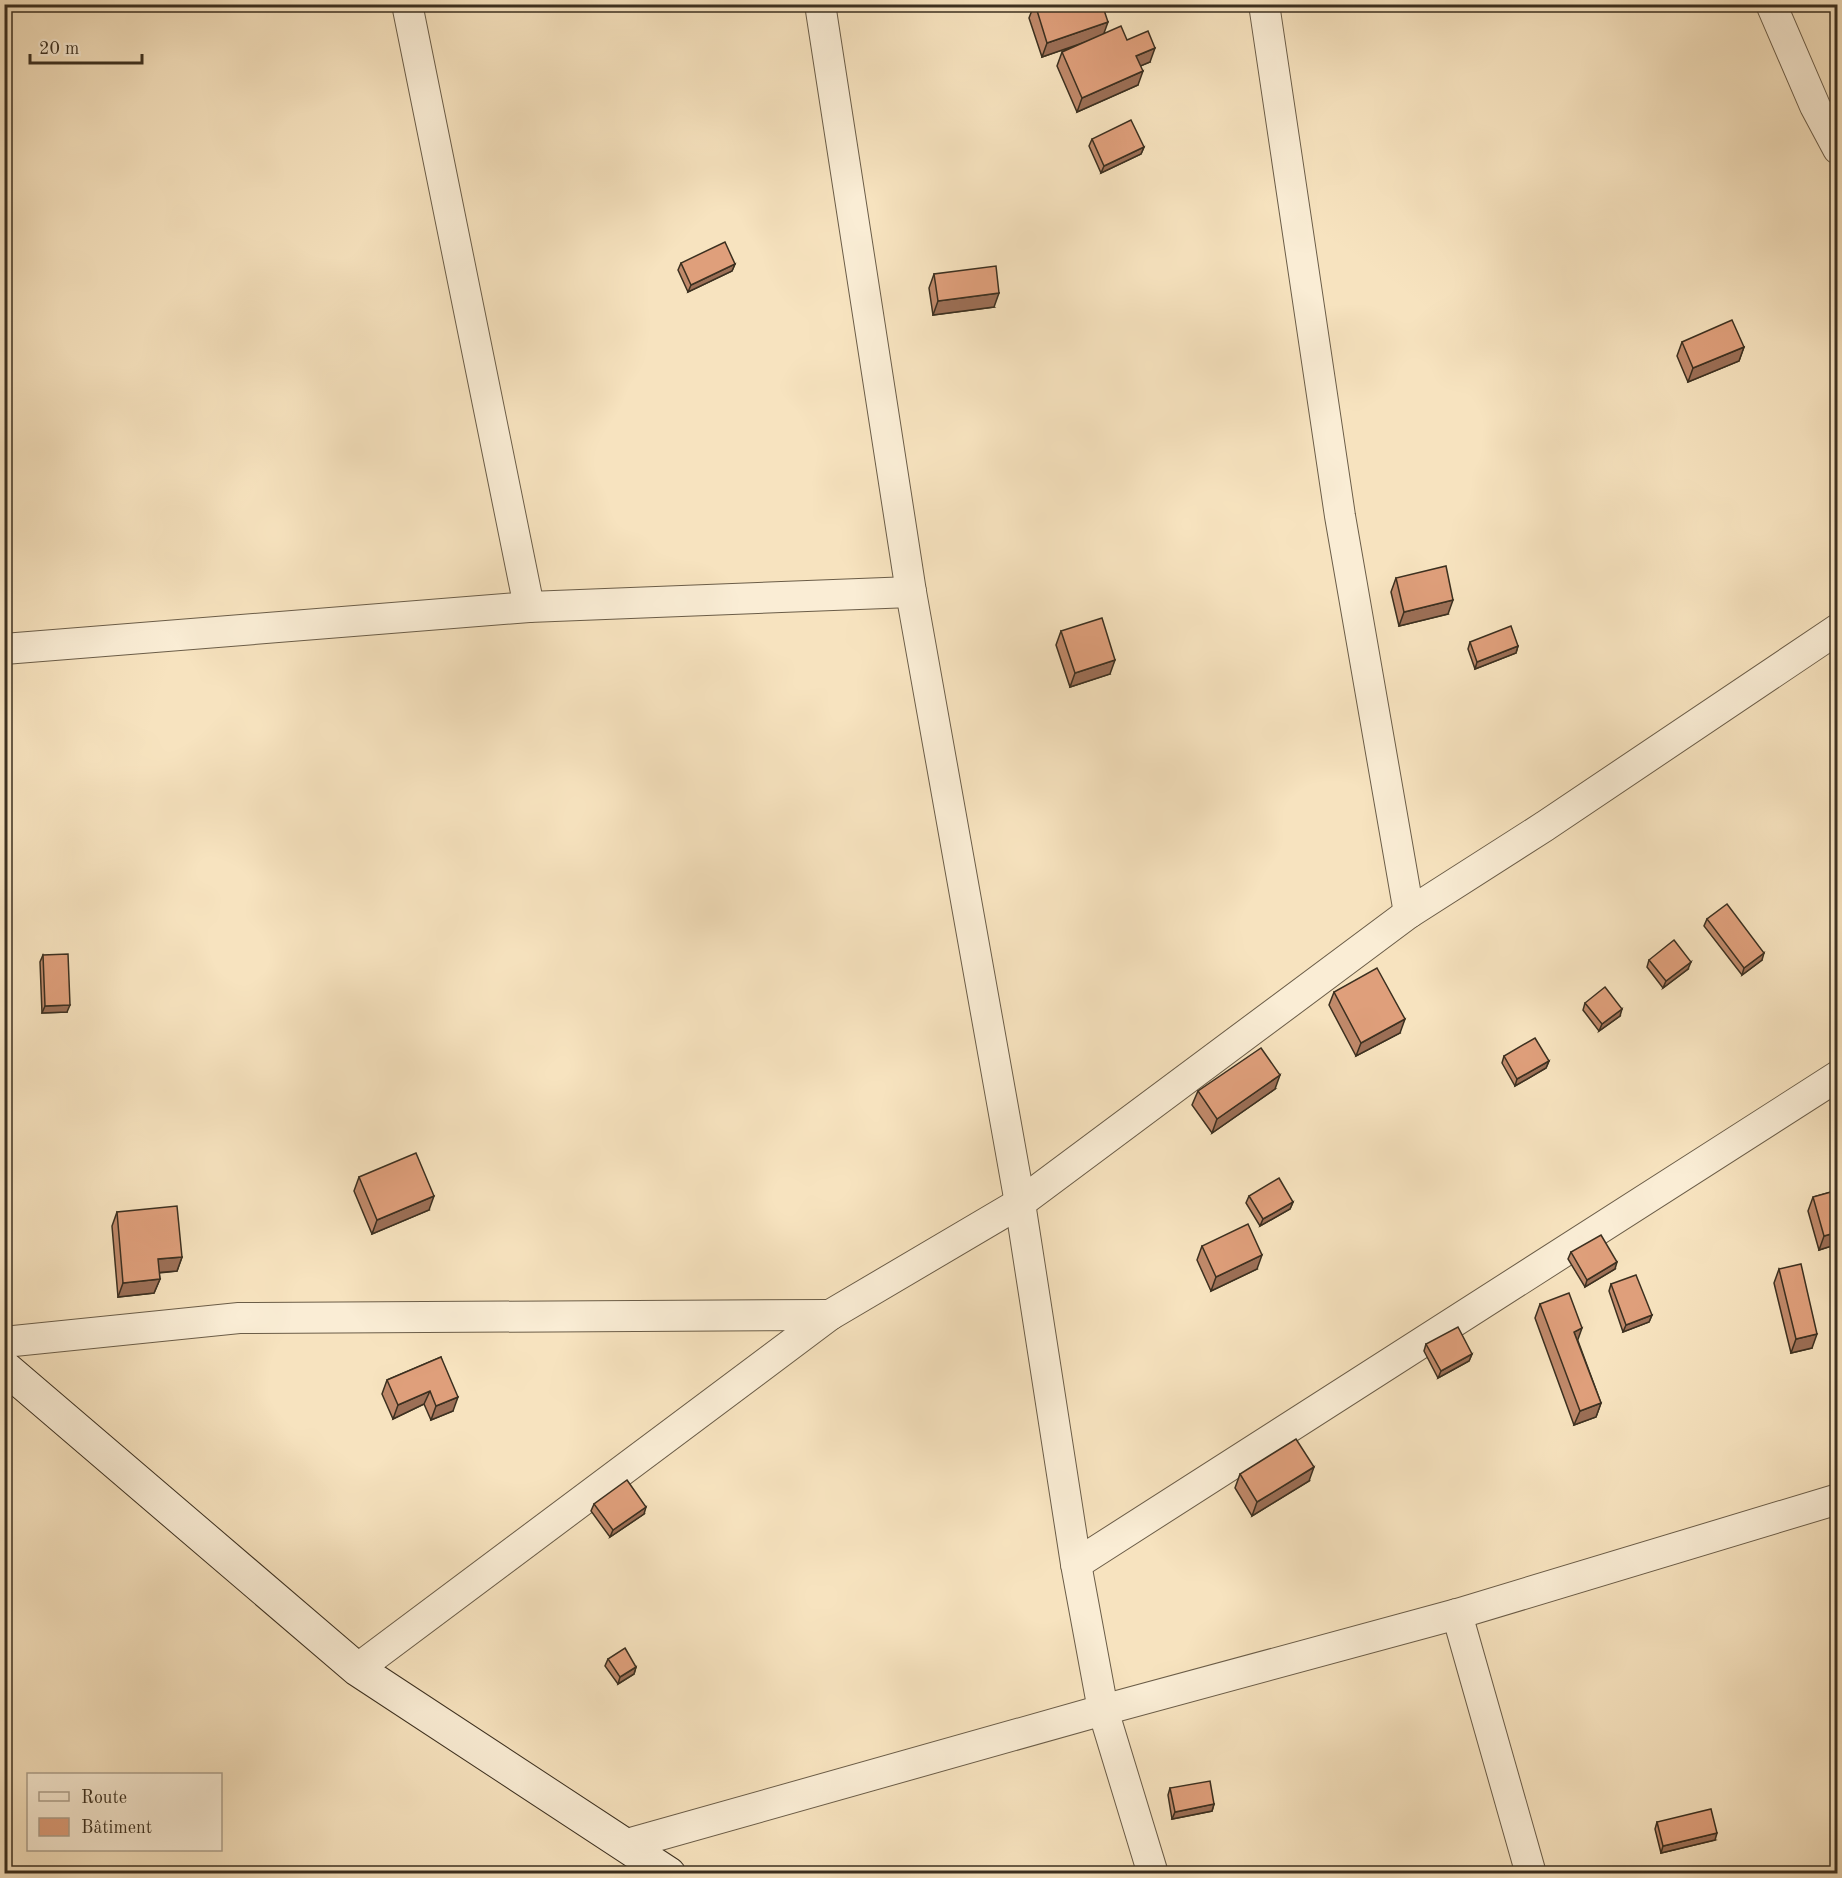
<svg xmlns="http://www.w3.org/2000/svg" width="1842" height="1878" viewBox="0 0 1842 1878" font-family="'Old Standard TT',serif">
<rect width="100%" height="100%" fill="#f7e3bf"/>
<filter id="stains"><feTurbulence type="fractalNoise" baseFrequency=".00333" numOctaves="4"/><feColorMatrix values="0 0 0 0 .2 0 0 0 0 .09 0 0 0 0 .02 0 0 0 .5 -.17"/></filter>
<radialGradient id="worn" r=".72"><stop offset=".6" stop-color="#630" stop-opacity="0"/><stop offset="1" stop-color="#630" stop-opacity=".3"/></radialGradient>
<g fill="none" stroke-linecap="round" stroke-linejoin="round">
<defs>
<g id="street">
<path d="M407,4L529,607"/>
<path d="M820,4L911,592L1020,1203L1076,1564L1103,1710L1153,1874"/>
<path d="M1264,4L1340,516L1409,913"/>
<path d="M1771,4L1815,106L1838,149"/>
<path d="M4,649L529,607L911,592"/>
<path d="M4,1342L239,1318L830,1315"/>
<path d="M1076,1564L1838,1076"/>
<path d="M1457,1614L1531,1874"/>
<path d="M357,1669L830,1315L1020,1203L1409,913L1545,826L1838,629"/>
<path d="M624,1845L1103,1710L1457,1614L1838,1499"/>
</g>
<path id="secondary" d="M4,1367L357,1669L669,1874"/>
</defs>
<use href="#street" stroke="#6b5d48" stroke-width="32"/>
<use href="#secondary" stroke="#3c3020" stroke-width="35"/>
<use href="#street" stroke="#faedd5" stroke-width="30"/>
<use href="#secondary" stroke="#faedd5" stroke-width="33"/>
</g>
<g fill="#c0896a" stroke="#3c3020" stroke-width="1.5">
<path d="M1034,5L1104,33L1127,40L1150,62L1140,66L1138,85L1077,112L1057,66L1062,52L1082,43L1042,57L1029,18Z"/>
<path d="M1092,139L1144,147L1141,154L1101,173L1089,146Z"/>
<path d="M681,263L735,264L732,271L688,292L678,270Z"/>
<path d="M934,274L994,307L933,315L929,288Z"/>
<path d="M1682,342L1744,347L1739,361L1688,382L1677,356Z"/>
<path d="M1396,578L1448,614L1399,626L1391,592Z"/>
<path d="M1061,631L1110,674L1070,687L1056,645Z"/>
<path d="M1470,642L1518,646L1516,653L1475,669L1468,649Z"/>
<path d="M1707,919L1762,960L1742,975L1704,926Z"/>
<path d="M43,955L67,1012L42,1013L40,962Z"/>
<path d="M1649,960L1688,969L1663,988L1647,967Z"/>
<path d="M1334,992L1400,1033L1356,1056L1329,1005Z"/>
<path d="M1585,1003L1620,1016L1599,1031L1583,1010Z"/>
<path d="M1504,1056L1549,1061L1546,1068L1515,1086L1502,1063Z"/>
<path d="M1275,1089L1212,1133L1192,1105L1198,1091Z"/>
<path d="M359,1177L429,1210L372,1234L354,1191Z"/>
<path d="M1838,1190V1244L1819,1250L1808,1211L1813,1197Z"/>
<path d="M1249,1196L1293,1202L1290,1209L1260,1226L1246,1203Z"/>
<path d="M117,1212L182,1257L177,1271L159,1273L160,1279L154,1293L118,1297L112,1226Z"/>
<path d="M1202,1246L1257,1269L1211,1291L1197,1260Z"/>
<path d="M1571,1252L1615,1269L1585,1287L1568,1259Z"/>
<path d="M1779,1269L1812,1348L1791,1353L1774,1283Z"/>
<path d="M1611,1284L1652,1315L1649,1322L1623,1332L1609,1291Z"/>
<path d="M1540,1304L1578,1341L1601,1403L1596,1417L1574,1425L1535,1318Z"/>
<path d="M1426,1344L1472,1354L1469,1361L1438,1378L1424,1351Z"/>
<path d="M441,1357L453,1411L431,1420L424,1404L393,1419L382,1394L387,1380Z"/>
<path d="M1240,1474L1309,1481L1252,1516L1235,1488Z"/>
<path d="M594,1504L644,1514L610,1537L591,1511Z"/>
<path d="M608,1659L636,1667L634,1674L618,1684L605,1666Z"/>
<path d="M1170,1788L1214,1804L1212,1811L1172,1819L1168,1795Z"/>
<path d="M1657,1822L1715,1840L1661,1853L1655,1829Z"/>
</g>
<g fill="#9c6f56" stroke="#3c3020" stroke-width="1.5">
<path d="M1108,22L1103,36L1042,57L1047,43Z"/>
<path d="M1155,48L1150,62L1131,70L1136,56Z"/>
<path d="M1143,71L1138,85L1077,112L1082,98Z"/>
<path d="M1144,147L1141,154L1101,173L1104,166Z"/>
<path d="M735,264L732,271L688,292L691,285Z"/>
<path d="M999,293L994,307L933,315L938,301Z"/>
<path d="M1744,347L1739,361L1688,382L1693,368Z"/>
<path d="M1453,600L1448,614L1399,626L1404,612Z"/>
<path d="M1518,646L1516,653L1475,669L1477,662Z"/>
<path d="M1115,660L1110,674L1070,687L1075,673Z"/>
<path d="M1764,953L1762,960L1742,975L1744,968Z"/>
<path d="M1691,962L1688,969L1663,988L1666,981Z"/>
<path d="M70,1005L67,1012L42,1013L45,1006Z"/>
<path d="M1622,1009L1620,1016L1599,1031L1602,1024Z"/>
<path d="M1405,1019L1400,1033L1356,1056L1361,1043Z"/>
<path d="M1549,1061L1546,1068L1515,1086L1517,1079Z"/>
<path d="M1280,1075L1275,1089L1212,1133L1217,1119Z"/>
<path d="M434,1196L429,1210L372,1234L377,1220Z"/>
<path d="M1293,1202L1290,1209L1260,1226L1263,1219Z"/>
<path d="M1838,1232V1244L1819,1250L1824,1236Z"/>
<path d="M1262,1255L1257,1269L1211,1291L1216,1277Z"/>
<path d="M182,1257L177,1271L153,1273L158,1259Z"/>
<path d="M1617,1262L1615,1269L1585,1287L1587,1280Z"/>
<path d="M160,1279L154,1293L118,1297L123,1283Z"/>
<path d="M1652,1315L1649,1322L1623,1332L1626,1325Z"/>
<path d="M1582,1328L1577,1342L1574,1332Z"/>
<path d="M1817,1334L1812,1348L1791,1353L1796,1339Z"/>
<path d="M1472,1354L1469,1361L1438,1378L1441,1371Z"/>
<path d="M430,1391L424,1404L393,1419L398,1405Z"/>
<path d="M458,1397L453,1411L431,1420L436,1406Z"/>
<path d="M1601,1403L1596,1417L1574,1425L1580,1411Z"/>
<path d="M1314,1467L1309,1481L1252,1516L1257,1502Z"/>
<path d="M646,1507L644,1514L610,1537L613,1530Z"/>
<path d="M636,1667L634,1674L618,1684L620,1677Z"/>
<path d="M1214,1804L1212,1811L1172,1819L1175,1812Z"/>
<path d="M1717,1833L1715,1840L1661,1853L1663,1846Z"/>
</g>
<g fill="#df9f7b" stroke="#3c3020" stroke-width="1.5">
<path d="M1035,4H1102L1108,22L1047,43Z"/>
<path d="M1121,26L1127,40L1148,31L1155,48L1136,56L1143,71L1082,98L1062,52Z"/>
<path d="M1131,120L1144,147L1104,166L1092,139Z"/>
<path d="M725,242L735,264L691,285L681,263Z"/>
<path d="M996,266L999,293L938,301L934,274Z"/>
<path d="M1732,320L1744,347L1693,368L1682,342Z"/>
<path d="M1446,566L1453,600L1404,612L1396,578Z"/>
<path d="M1102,618L1115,660L1075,673L1061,631Z"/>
<path d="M1511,626L1518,646L1477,662L1470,642Z"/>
<path d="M1727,904L1764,953L1744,968L1707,919Z"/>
<path d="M1674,940L1691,962L1666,981L1649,960Z"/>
<path d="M68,954L70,1005L45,1006L43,955Z"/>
<path d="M1377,968L1405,1019L1361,1043L1334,992Z"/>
<path d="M1605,987L1622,1009L1602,1024L1585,1003Z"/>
<path d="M1535,1038L1549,1061L1517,1079L1504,1056Z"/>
<path d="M1261,1048L1280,1075L1217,1119L1198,1091Z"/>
<path d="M416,1153L434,1196L377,1220L359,1177Z"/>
<path d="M1279,1178L1293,1202L1263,1219L1249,1196Z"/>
<path d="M1838,1190V1232L1824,1236L1813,1197Z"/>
<path d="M177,1206L182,1257L158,1259L160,1279L123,1283L117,1212Z"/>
<path d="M1248,1224L1262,1255L1216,1277L1202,1246Z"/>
<path d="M1601,1235L1617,1262L1587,1280L1571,1252Z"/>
<path d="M1801,1264L1817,1334L1796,1339L1779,1269Z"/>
<path d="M1636,1275L1652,1315L1626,1325L1611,1284Z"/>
<path d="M1569,1293L1582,1328L1574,1332L1601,1403L1580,1411L1540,1304Z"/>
<path d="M1458,1327L1472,1354L1441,1371L1426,1344Z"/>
<path d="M441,1357L458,1397L436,1406L430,1391L398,1405L387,1380Z"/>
<path d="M1296,1439L1314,1467L1257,1502L1240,1474Z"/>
<path d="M627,1480L646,1507L613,1530L594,1504Z"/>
<path d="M625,1648L636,1667L620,1677L608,1659Z"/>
<path d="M1210,1781L1214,1804L1175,1812L1170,1788Z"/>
<path d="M1711,1809L1717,1833L1663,1846L1657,1822Z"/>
</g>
<rect width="1842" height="1878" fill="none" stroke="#f7e3bf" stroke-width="24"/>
<rect x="6" y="6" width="1830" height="1866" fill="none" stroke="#3c3020" stroke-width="3"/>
<rect x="12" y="12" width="1818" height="1854" fill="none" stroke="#3c3020" stroke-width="1.5"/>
<rect x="27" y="1773" width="195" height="78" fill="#faedd5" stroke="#aea18d" stroke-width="1.5"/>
<rect x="39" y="1792" width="30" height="9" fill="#faedd5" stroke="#aea18d" stroke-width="1.5"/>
<text x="81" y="1803" font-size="18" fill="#3c3020">Route</text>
<rect x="39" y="1818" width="30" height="18" fill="#df9f7b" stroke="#aea18d" stroke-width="1.5"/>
<text x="81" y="1833" font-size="18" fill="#3c3020">Bâtiment</text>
<path d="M30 54v9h112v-9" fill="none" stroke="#3c3020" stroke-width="3"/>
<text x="39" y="54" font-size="18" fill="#3c3020" stroke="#faedd5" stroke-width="4.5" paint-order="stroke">20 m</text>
<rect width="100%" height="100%" filter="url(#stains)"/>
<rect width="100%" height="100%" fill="url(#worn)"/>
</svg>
